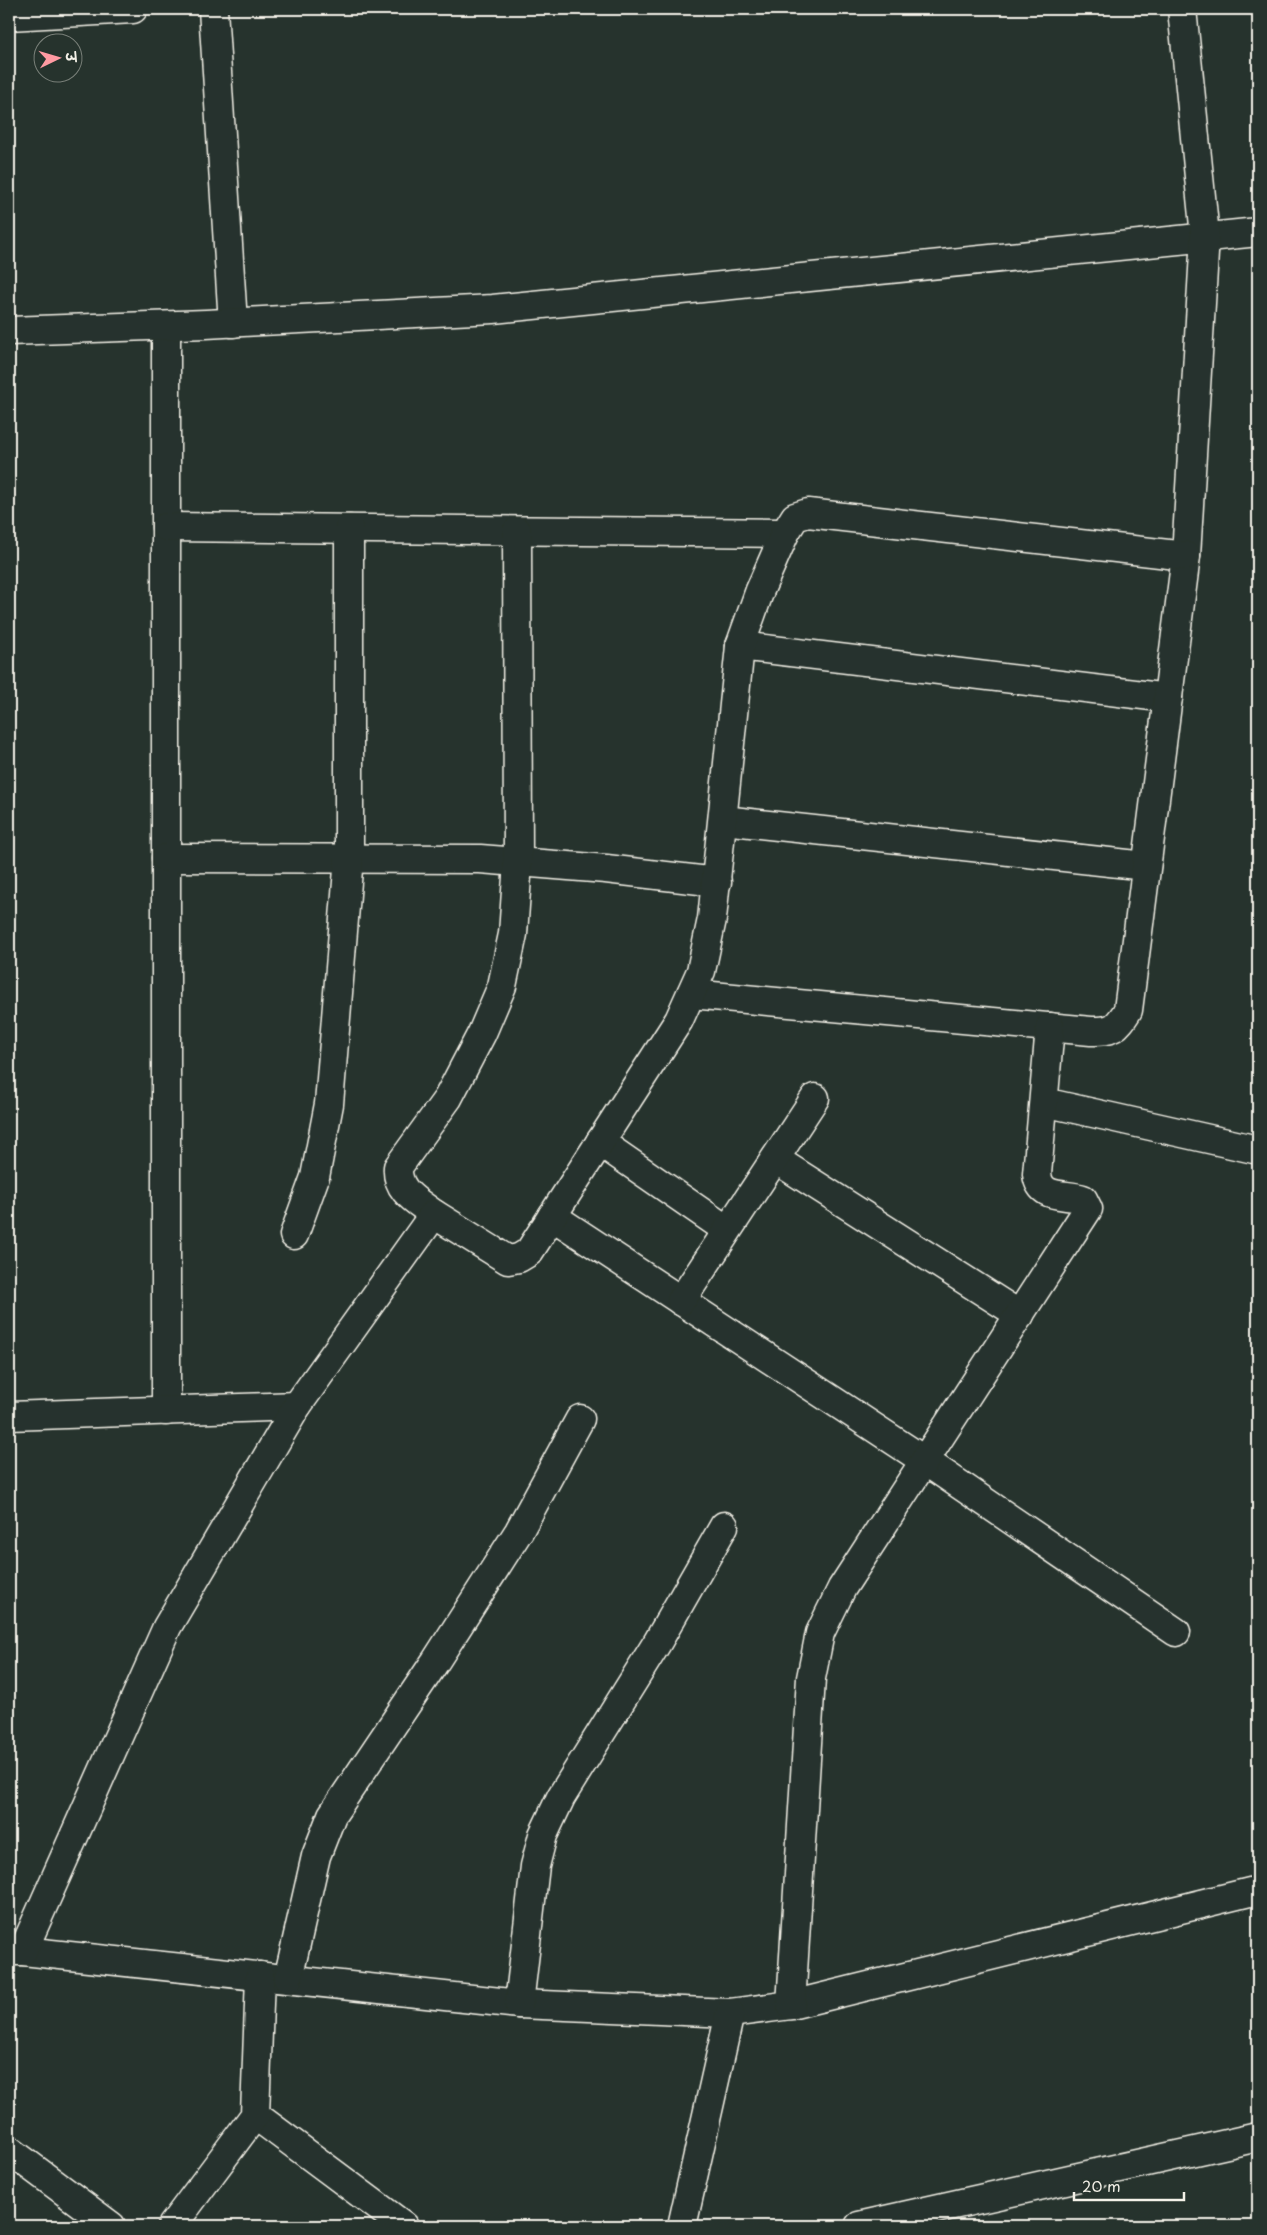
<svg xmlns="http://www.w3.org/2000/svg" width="1267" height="2235" viewBox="0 0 1267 2235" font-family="'Playpen Sans','Playpen Sans Deva',sans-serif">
<rect width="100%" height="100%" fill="#26332d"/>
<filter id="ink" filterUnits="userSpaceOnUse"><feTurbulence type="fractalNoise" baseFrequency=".02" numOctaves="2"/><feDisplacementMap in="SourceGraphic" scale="10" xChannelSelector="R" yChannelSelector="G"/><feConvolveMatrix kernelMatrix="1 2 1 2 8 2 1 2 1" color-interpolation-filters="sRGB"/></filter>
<g filter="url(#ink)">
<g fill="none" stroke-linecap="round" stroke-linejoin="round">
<defs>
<g id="minor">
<path d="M213,9L233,323"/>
<path d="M9,16L133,9"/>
<path d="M166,326V1411"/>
<path d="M9,331L206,324L493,309L1258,232"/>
<path d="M166,527L785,533"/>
<path d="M740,646L1168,698"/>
<path d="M723,820L1146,866"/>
<path d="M166,858L480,859L606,869L717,882"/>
<path d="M691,994L1091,1031C1113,1031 1116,1029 1128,1010L1186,556L1205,236L1182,9"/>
<path d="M1044,1102L1258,1150"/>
<path d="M600,1142L727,1230"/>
<path d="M775,1159L1020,1315"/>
<path d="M434,1214C417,1201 396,1191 398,1167L448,1098L482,1033L502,986L513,934L518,862L517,531"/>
<path d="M552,1216L925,1461L1176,1632"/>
<path d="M294,1235L315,1177L329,1104L349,857V529"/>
<path d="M681,1301L815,1098"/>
<path d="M9,1416L297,1406"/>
<path d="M9,1951H23L519,2004L730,2013L791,2005L1258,1890"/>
<path d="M23,1951L167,1627L297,1406L434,1214L508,1260L519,1258L529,1252L679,1020L701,971L712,919L740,646L760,590L785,533L795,517L808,513L1186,556"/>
<path d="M288,1979L316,1856L332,1815L435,1662L519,1531L580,1419"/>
<path d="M519,2004L535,1866L543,1835L561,1797L657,1643L724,1526"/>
<path d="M791,2005L811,1678L820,1633L842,1588L1088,1209L1083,1199C1064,1193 1040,1200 1037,1174L1050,1027"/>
<path d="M255,2115L404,2226"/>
<path d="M9,2150L111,2226"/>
<path d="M172,2226L255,2115L260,1976"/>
<path d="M682,2226L730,2013"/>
<path d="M859,2226L1258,2137"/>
</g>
</defs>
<use href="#minor" stroke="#f4f1e8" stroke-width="31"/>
<use href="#minor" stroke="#26332d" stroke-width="28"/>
</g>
</g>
<rect width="1267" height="2235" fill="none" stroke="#26332d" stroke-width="30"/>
<rect x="15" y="15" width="1237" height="2205" fill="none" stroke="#f4f1e8" stroke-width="2" filter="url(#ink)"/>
<g transform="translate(58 58) rotate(85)"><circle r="24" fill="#26332d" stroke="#787f78"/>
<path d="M0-4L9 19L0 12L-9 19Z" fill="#ff9aa2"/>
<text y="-8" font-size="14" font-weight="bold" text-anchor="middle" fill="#f4f1e8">उ</text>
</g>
<path d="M1074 2192v8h110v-8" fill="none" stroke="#f4f1e8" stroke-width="2.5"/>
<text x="1082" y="2192" font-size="15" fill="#f4f1e8" stroke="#26332d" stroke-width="4" paint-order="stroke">20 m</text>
</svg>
